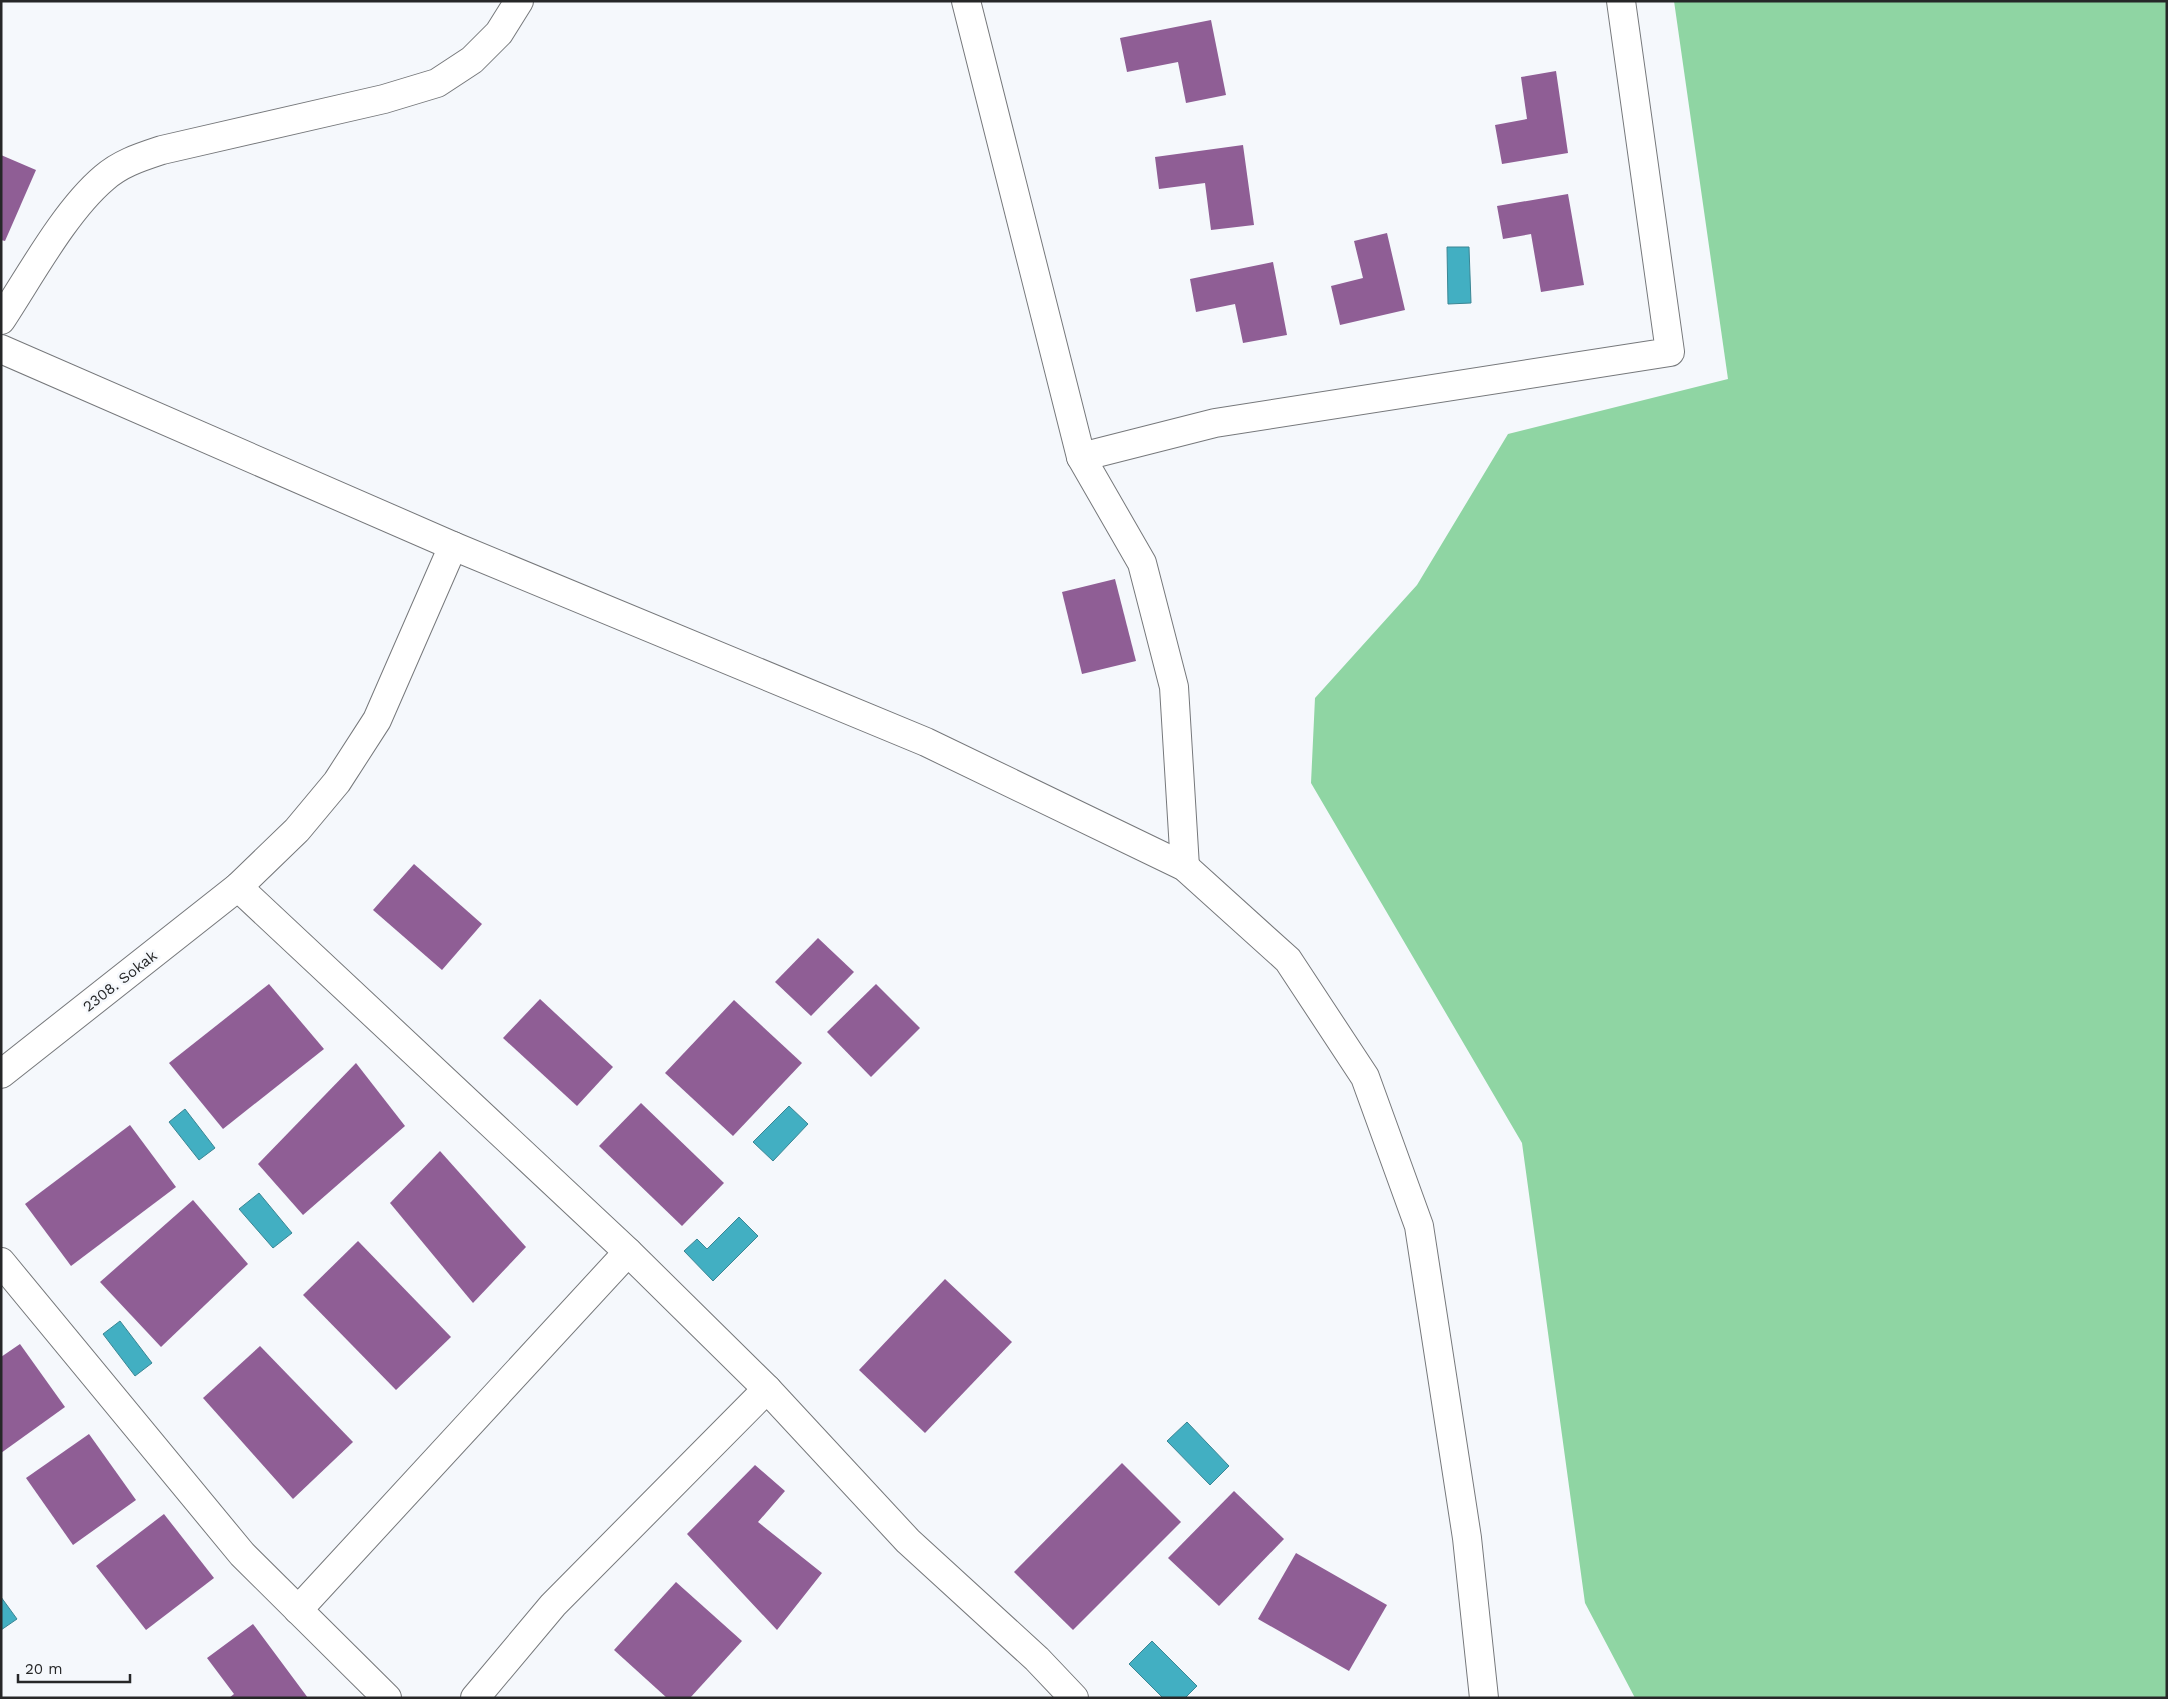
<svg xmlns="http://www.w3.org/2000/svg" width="2168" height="1699" viewBox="0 0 2168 1699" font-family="'Work Sans',sans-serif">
<rect width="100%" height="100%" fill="#f5f8fc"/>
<path fill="#8fd5a3" d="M1674,1H2167V1698H1635L1585,1603L1522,1143L1311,783L1315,698L1417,585L1508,434L1728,379Z"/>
<g fill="#42afc2" stroke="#3a8694">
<path d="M1447,247H1469L1471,303L1448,304Z"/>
<path d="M789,1106L808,1124L773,1161L753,1142Z"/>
<path d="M185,1109L215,1148L199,1160L169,1122Z"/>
<path d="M259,1193L292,1233L273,1248L239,1209Z"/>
<path d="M739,1217L758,1236L713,1281L684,1251L697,1239L707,1249Z"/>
<path d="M120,1321L152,1363L135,1376L103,1334Z"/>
<path d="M1187,1422L1229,1466L1210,1485L1167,1441Z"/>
<path d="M1,1597L17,1619L1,1630Z"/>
<path d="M1152,1641L1197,1686L1185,1698H1163L1129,1664Z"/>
</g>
<g fill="#8f5e95">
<path d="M1211,20L1226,95L1186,103L1178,62L1127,72L1120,38Z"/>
<path d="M1556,71L1568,153L1502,164L1495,125L1527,119L1521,77Z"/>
<path d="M1243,145L1254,225L1211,230L1205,183L1159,189L1155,157Z"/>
<path d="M1,155L36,170L5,241L1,240Z"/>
<path d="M1568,194L1584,285L1541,292L1531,234L1503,239L1497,206Z"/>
<path d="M1387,233L1405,310L1340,325L1331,286L1363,278L1354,241Z"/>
<path d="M1273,262L1287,335L1243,343L1235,304L1196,312L1190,279Z"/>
<path d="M1115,579L1136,661L1082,674L1062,592Z"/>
<path d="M414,864L482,924L442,970L373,910Z"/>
<path d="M818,938L854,972L811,1016L775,982Z"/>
<path d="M269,984L324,1049L223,1129L169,1063Z"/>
<path d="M876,984L920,1028L871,1077L827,1032Z"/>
<path d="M540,999L613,1067L577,1106L503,1038Z"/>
<path d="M734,1000L802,1063L733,1136L665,1073Z"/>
<path d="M356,1063L405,1126L303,1215L258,1164Z"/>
<path d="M641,1103L724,1183L682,1226L599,1146Z"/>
<path d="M130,1125L176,1187L71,1266L25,1204Z"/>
<path d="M440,1151L526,1247L473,1303L390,1203Z"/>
<path d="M193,1200L248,1264L161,1347L100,1282Z"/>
<path d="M358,1241L451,1337L396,1390L303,1295Z"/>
<path d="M945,1279L1012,1342L925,1433L859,1370Z"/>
<path d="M20,1344L65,1407L1,1453V1357Z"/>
<path d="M260,1346L353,1442L293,1499L203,1398Z"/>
<path d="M89,1434L136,1500L73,1545L26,1478Z"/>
<path d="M1122,1463L1181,1522L1073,1630L1014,1572Z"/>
<path d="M755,1465L785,1491L758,1522L822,1573L777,1630L687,1534Z"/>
<path d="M1234,1491L1284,1539L1219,1606L1168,1558Z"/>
<path d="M164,1514L214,1578L146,1630L96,1566Z"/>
<path d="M1296,1553L1387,1605L1349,1671L1258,1619Z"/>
<path d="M676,1582L742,1641L690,1698H667L614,1650Z"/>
<path d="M253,1624L308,1698H229L234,1694L207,1658Z"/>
</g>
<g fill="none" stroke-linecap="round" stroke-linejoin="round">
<defs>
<g id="minor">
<path d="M966,1L1081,457L1142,563L1174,687L1185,867"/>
<path d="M1,320C30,276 65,211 104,178C121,163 141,157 162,150L384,99L437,83L472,60L499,33L519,1"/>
<path d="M1,349L453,546L926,742L1185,867L1288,960L1365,1077L1419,1226L1467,1538L1484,1698"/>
<path d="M1081,457L1215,423L1670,352L1621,1"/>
<path d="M238,887L628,1252L767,1389L908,1541L1037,1659L1074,1698"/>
<path d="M1,1074L238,887L297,830L337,782L377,720L453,546"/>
<path d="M1,1262L242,1554L387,1698"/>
<path d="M298,1610L628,1252"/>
<path d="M475,1698L553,1605L767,1389"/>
</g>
</defs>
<use href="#minor" stroke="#76787b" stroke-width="30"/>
<use href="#minor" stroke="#fff" stroke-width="28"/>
</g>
<g text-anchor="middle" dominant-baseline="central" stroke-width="5" stroke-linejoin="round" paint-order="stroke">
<g font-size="15" fill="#262728" stroke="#f5f8fc">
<text transform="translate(120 981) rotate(-38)">2308. Sokak</text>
</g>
</g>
<rect width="2168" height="1699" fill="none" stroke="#262728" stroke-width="5"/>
<path d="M18 1674v8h112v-8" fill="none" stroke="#262728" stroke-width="2.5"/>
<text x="25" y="1674" font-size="15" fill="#262728" stroke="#f5f8fc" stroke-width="4" paint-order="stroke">20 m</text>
</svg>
